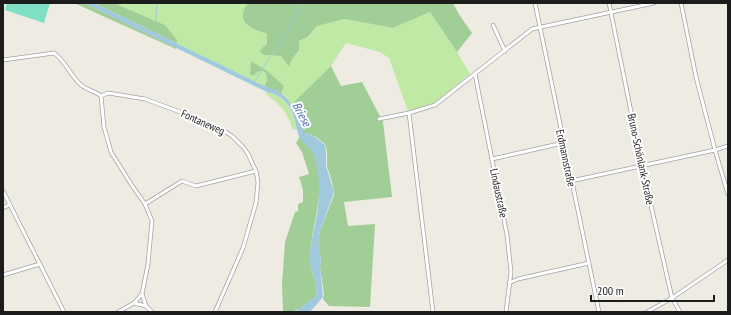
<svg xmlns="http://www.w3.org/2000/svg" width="731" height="315" viewBox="0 0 731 315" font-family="'PT Sans Narrow',sans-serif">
<rect width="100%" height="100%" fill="#eeebe2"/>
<g fill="#c0e9a6">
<path d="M114,3H248C235,22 251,30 267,34V44L264,46V55L281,56L289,67L292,59L299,52V41L309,37L317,26L346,19L393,28L430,12L457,52L470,74L435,103L408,111L389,58L380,52L346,43L331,66L291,105L281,94L284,86L251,61L250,74L253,76L259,71H263L266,73L267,81L264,86L176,43L178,41L165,25Z"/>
<path d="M267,92C286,96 293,111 297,129L293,130C287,111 281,106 266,94Z"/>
</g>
<g fill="#a0ce96">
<path d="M74,3H84L171,45L176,47V49Z"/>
<path d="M94,3H114L165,25L178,41L176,43Z"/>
<path d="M248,3H453L460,16L472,33L457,52L430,12L393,28L345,19L317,26L308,37L299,41V51L292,59L289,67L281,56L264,55L260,52L261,49L267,44V34C251,29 234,22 248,3Z"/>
<path d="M251,61L267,71L284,86L281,94L277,91L264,86L267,81L266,73L263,71H259L253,76L250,74Z"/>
<path d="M331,66L341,86L362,82L383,122L392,197L344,202L348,226L375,224L370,307L329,306L323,299L324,294L320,267L321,259L318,243L320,231L334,195L332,182L327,166V151L325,144L316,137L303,132L297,115L291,105Z"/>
<path d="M299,136C302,142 310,145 313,152C329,187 311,222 310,258C309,272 319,281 316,296C306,304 296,315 283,311L282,284L285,242L295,212L298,211V204L303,202V190L299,177L309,174L302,152L296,143L298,140Z"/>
</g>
<path fill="#7edfc4" d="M7,3H50L44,23L5,10Z"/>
<path fill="#a1c9dd" d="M84,3H94L258,83C264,86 270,88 276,90C290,97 299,117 304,132L315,137L325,145L326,151V166L333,189V195L320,231L318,243L321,259L320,267L323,297L310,312H295L316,296C319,281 309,272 310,258C310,246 313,235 315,224C320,200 321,178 314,155C311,146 302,144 299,136C297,131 296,126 295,121C291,106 283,95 267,92Z"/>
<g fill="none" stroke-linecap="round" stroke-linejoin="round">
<g stroke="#a1c9dd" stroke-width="1">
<path d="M155,34L157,3"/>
<path d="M255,81L269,58L290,29L301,3"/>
</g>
<defs>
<g id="minor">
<path d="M535,3L599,312"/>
<path d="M609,3L642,166L672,298L680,312"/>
<path d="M681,3L696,77L715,150L728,194"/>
<path d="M493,25L505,51"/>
<path d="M3,60L54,53C66,62 69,73 79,83C85,90 94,90 101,96L108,93L145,99L183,113L221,129L232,136L244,148L248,154L256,171L258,182L256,203L243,248L215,312"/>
<path d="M475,74L507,235L511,272L506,312"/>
<path d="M101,96L104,127L111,152L131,184L145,204L152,221L148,264L142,294L146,306"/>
<path d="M409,113L433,312"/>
<path d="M379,119L409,113L435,105L532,29L654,3"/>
<path d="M492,159L563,143"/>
<path d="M571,181L715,150L728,146"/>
<path d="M3,191L64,312"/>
<path d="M145,204L182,181L196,186L256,171"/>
<path d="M3,208L9,205"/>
<path d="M3,275L40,264"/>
<path d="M509,283L518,279L589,263"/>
<path d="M134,303L146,306L152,312"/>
<path d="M118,312L134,303L142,294"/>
<path d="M647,312L672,298L728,260"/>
</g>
</defs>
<use href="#minor" stroke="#a3a3a3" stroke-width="4.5"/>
<use href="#minor" stroke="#fff" stroke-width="3"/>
</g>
<g text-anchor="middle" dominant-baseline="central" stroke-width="4" stroke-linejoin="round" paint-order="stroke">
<g font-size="11" fill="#1c1c1c" stroke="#fff">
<text transform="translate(203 122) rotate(24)">Fontaneweg</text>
<text transform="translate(566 158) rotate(78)">Erdmannstraße</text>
<text transform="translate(641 159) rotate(78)">Bruno-Schönlank-Straße</text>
<text transform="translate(499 193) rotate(78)">Lindaustraße</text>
</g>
<g font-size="12" font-style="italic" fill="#4870ad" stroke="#fff">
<text transform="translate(302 114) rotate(61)">Briese</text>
</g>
</g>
<rect width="731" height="315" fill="none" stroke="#1c1c1c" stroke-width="8"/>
<path d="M591 295v6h123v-6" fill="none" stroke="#1c1c1c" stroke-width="2"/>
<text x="597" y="295" font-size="12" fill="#1c1c1c" stroke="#ffffff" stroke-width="3" paint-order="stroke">200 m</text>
</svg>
